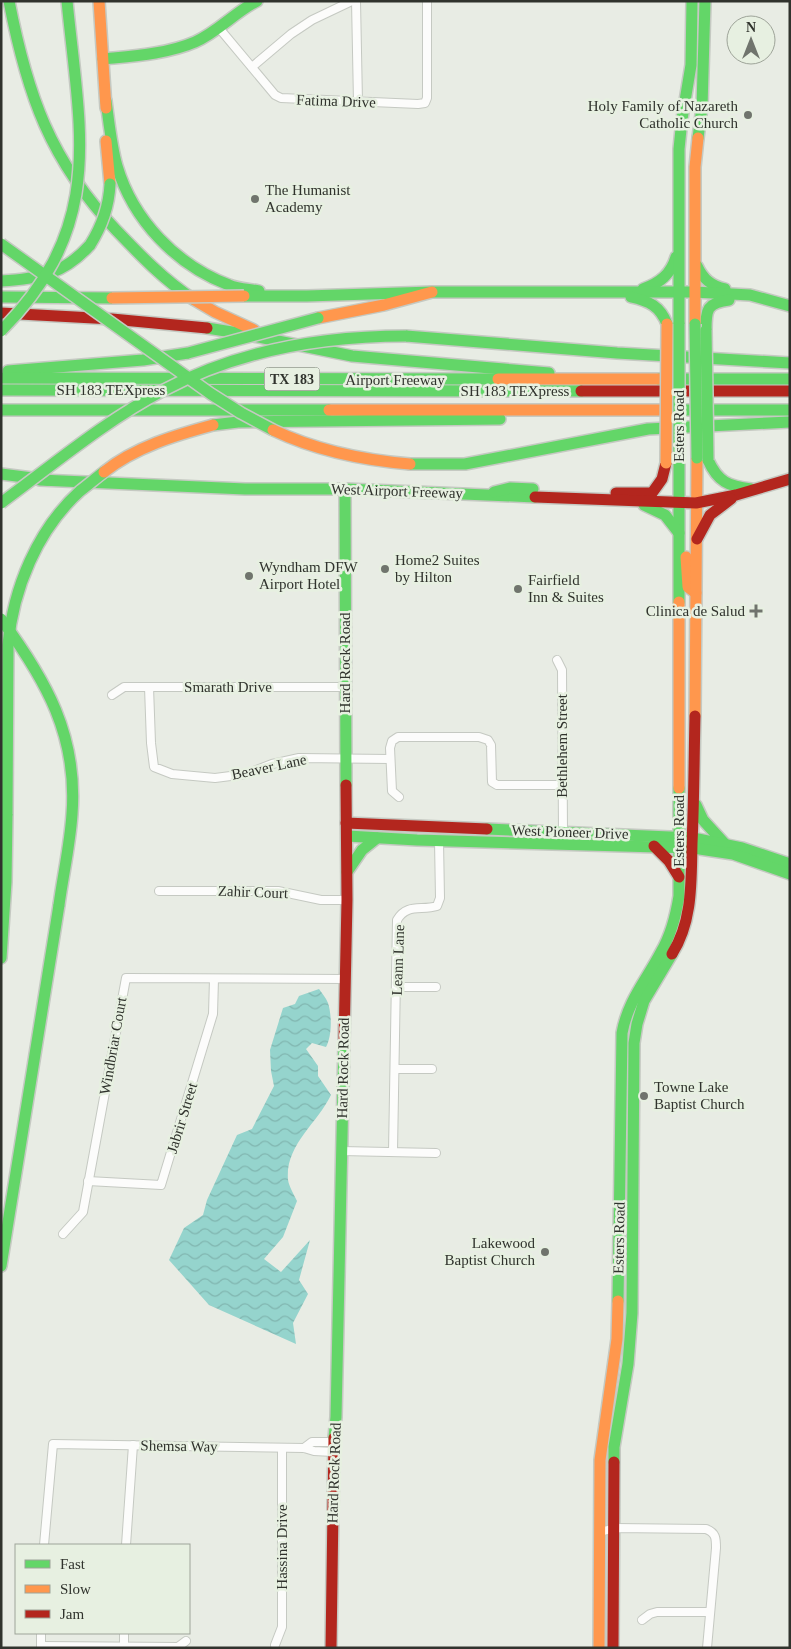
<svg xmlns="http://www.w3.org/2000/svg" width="791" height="1649" viewBox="0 0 791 1649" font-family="'Times New Roman',serif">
<defs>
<pattern id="water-waves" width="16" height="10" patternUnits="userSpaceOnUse" patternTransform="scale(1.25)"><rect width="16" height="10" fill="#95d4cd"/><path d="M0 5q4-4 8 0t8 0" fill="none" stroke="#81b6b0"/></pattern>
</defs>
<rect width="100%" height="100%" fill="#e8ece4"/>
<path fill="url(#water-waves)" d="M319,989C322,993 326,998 328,1003C332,1015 332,1036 326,1047L312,1043L306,1049L318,1066V1076L331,1095C317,1124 285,1145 288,1180C289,1186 294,1195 297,1201L283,1237L264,1259L281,1272L310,1240L299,1280L308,1294L293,1323L296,1344L209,1305L169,1260L184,1228L203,1215L207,1200L237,1135L252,1129L274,1086L271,1071L270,1050L283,1008L295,1004L299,996Z"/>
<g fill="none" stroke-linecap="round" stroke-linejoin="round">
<defs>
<g id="street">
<path d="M356,1L358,102"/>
<path d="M219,28L275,95L281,98L418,104L425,103L427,98V1"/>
<path d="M252,67L291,34L312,20L352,1"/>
<path d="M557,660L562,670L563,832"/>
<path d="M149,687L151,743L154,767L172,774L215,778L246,774L272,764L299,758L390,759"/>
<path d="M112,695L124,687H345"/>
<path d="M399,797L392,791L390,748L392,741L398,737H479L488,740L491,745L492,782L497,785H562"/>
<path d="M159,891H278L321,900H347"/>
<path d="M397,987H436"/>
<path d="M395,1069H432"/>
<path d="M341,1151L436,1153"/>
<path d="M393,1152L397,920C407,903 421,911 437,906L440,898L439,841"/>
<path d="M88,1181L161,1185L213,1014L214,979"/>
<path d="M63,1234L83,1212L126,978L346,979"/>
<path d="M304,1448L312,1442H334"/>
<path d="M600,1532L615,1528L706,1529C716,1533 716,1538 716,1548L707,1648"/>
<path d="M44,1545L53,1444L304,1448L314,1451L333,1452"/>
<path d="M126,1545L133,1445"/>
<path d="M642,1620L650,1614L657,1612H710"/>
<path d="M124,1633V1647"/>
<path d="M275,1645L282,1627V1448"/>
<path d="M41,1646L178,1647L186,1641"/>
<path d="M41,1648V1633"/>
</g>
<g id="fast">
<path d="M9,1C27,94 50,161 117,231C141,256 164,280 193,299"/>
<path d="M103,59C133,56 167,54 195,42C218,32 235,12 257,1"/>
<path d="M106,101C109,122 111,145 117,166C133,220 176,265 229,285C238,289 249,289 259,291"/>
<path d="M698,138L702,107L705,1"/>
<path d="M697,266C703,279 711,286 725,289"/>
<path d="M1,281C39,279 64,274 90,245"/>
<path d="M643,289C660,283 671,274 676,257"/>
<path d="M244,296H307L432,292H694L750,295L790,306"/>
<path d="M1,297L112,298"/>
<path d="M631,297C649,301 660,306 667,324"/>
<path d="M679,324V149L682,119L691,65L692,1"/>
<path d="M207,328L238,333L352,356L549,373"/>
<path d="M706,330C706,309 707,303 729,300"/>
<path d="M406,336L617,353L790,363"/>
<path d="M8,371L143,360L188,353"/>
<path d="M1,378L498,379"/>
<path d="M659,379H790"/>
<path d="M1,390L581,391"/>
<path d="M1,410H329"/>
<path d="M664,410H790"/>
<path d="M213,425L238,422L500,419"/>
<path d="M679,460V602"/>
<path d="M708,460C718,482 728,486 751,489"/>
<path d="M410,464H465L648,429L790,422"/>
<path d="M1,474L48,480"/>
<path d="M40,480L245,489H345L535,497"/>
<path d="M345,489L346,785"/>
<path d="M494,492L510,488L533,489"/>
<path d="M644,505L665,515L679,533"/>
<path d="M696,805L703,820L724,843"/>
<path d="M487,829L693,838L742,848L790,864"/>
<path d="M347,836L417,840L693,848L733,854L790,874"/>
<path d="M347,872L362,850L377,838"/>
<path d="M1,958L6,882L7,814"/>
<path d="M1,1266L59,905"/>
<path d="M618,1301L622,1033C628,1000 646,981 661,952C671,935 676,915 679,896V788"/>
<path d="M334,1438L336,1417L344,1043"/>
<path d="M614,1462V1447L628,1364L632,1313L634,1043L637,1024L644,1001L672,954"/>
</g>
<g id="slow">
<path d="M99,1L106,108"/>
<path d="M106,141L110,184"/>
<path d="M193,299L215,312L254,330"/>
<path d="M318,318L384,305L432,292"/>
<path d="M695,324V167L698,138"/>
<path d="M498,379H659"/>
<path d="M329,410H664"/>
<path d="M686,557L688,587L696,593"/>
<path d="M679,602V788"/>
<path d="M695,716L697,458"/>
<path d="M599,1648L600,1460L617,1339L618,1301"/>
</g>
<g id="jam">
<path d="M1,313L112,319L207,328"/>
<path d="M581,391H790"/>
<path d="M616,493H652L662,479L666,463"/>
<path d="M535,497L696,503L736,495L790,479"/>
<path d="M697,539L710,515L731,499"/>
<path d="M346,823L487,829"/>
<path d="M654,846L669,861L679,877"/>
<path d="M672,954C693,921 691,881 692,843C694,800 694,758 695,716"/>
<path d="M344,1043L347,900L346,785"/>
<path d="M331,1648L334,1438"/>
<path d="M613,1648L614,1462"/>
</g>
</defs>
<use href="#street" stroke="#c5c9c2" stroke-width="10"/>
<use href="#fast" stroke="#c5c9c2" stroke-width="14"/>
<use href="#slow" stroke="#c5c9c2" stroke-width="14"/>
<use href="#jam" stroke="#c5c9c2" stroke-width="14"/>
<use href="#street" stroke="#fcfcfb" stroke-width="8"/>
<use href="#fast" stroke="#63d668" stroke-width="11"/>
<use href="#slow" stroke="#ff974d" stroke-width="11"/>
<use href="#jam" stroke="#b3261e" stroke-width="11"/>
<defs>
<g id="fast-bridge">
<path d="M1,244L211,394L241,413L273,430"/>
<path d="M90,245C102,226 109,207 110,184"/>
<path d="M679,324V460"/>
<path d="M695,324L697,458"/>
<path d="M706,330L708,460"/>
<path d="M1,331C106,225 80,134 67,1"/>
<path d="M188,353L318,318"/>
<path d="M1,503C54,464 105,421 164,390C239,350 321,336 406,336"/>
<path d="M1,619C46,680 78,736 72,814C70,845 63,875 59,905"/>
<path d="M7,814L8,645C13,589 37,530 80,491C88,485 96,478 104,472"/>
</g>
<g id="slow-bridge">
<path d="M112,298L244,296"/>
<path d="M273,430C317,451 362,460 410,464"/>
<path d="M666,463L667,324"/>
<path d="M104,472C135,447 176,435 213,425"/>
</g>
</defs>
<use href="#fast-bridge" stroke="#c5c9c2" stroke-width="14" stroke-linecap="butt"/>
<use href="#slow-bridge" stroke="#c5c9c2" stroke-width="14" stroke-linecap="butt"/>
<use href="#fast-bridge" stroke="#63d668" stroke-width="11"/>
<use href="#slow-bridge" stroke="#ff974d" stroke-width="11"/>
</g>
<g fill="#70746d" stroke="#e7f0e1" stroke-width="2">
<circle cx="748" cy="115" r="5"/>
<circle cx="255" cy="199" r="5"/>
<circle cx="385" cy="569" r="5"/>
<circle cx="249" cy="576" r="5"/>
<circle cx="518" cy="589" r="5"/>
<path d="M753.5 603.5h5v5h5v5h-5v5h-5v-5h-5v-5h5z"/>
<circle cx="644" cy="1096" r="5"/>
<circle cx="545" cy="1252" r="5"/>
</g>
<g text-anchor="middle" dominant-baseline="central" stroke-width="5" stroke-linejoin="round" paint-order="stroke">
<rect fill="#e7f0e1" stroke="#676c63" stroke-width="1" x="264.5" y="367.5" width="55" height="23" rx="4"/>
<g font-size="14" font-weight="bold" fill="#30332d">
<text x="292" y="379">TX 183</text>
</g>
<g font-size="15" fill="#30332d" stroke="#e7f0e1">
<text transform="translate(336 101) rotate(2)">Fatima Drive</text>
<text x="395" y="380">Airport Freeway</text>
<text x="111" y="390">SH 183 TEXpress</text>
<text x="515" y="391">SH 183 TEXpress</text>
<text transform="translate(679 426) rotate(-90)">Esters Road</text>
<text transform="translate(397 491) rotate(2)">West Airport Freeway</text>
<text transform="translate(345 663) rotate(-90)">Hard Rock Road</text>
<text x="228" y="687">Smarath Drive</text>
<text transform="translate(562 746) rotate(-90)">Bethlehem Street</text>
<text transform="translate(269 767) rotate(-12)">Beaver Lane</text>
<text transform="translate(679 831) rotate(-90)">Esters Road</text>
<text transform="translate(570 832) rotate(2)">West Pioneer Drive</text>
<text transform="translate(253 892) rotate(2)">Zahir Court</text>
<text transform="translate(398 960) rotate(-88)">Leann Lane</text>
<text transform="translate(113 1046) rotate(-80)">Windbriar Court</text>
<text transform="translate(343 1068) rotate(-89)">Hard Rock Road</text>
<text transform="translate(182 1118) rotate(-73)">Jabrir Street</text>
<text transform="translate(619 1238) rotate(-89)">Esters Road</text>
<text transform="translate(179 1446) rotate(1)">Shemsa Way</text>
<text transform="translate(334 1473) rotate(-88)">Hard Rock Road</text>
<text transform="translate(282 1547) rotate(-90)">Hassina Drive</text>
</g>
<g font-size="15" fill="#30332d" stroke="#e7f0e1" text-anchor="start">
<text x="738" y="106" text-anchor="end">Holy Family of Nazareth<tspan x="738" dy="17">Catholic Church</tspan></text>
<text x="265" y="190">The Humanist<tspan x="265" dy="17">Academy</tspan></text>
<text x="395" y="560">Home2 Suites<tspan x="395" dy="17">by Hilton</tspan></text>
<text x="259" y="567">Wyndham DFW<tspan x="259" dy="17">Airport Hotel</tspan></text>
<text x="528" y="580">Fairfield<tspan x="528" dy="17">Inn &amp; Suites</tspan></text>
<text x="745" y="611" text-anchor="end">Clinica de Salud</text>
<text x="654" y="1087">Towne Lake<tspan x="654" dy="17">Baptist Church</tspan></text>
<text x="535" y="1243" text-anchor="end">Lakewood<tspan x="535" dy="17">Baptist Church</tspan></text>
</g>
</g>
<rect width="791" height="1649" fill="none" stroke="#30332d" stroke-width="5"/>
<rect x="15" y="1544" width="175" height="90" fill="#e7f0e1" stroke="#9ea499"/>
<rect x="25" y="1560" width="25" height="8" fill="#63d668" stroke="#9ea499"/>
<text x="60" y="1569" font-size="15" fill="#30332d">Fast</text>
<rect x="25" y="1585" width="25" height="8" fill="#ff974d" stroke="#9ea499"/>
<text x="60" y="1594" font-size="15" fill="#30332d">Slow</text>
<rect x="25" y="1610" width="25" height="8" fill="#b3261e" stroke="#9ea499"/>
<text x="60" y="1619" font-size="15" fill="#30332d">Jam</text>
<g transform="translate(751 40)"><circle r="24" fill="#e7f0e1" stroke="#9ea499"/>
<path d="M0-4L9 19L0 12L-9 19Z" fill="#70746d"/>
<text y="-8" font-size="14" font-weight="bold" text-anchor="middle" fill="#30332d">N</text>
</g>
</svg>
